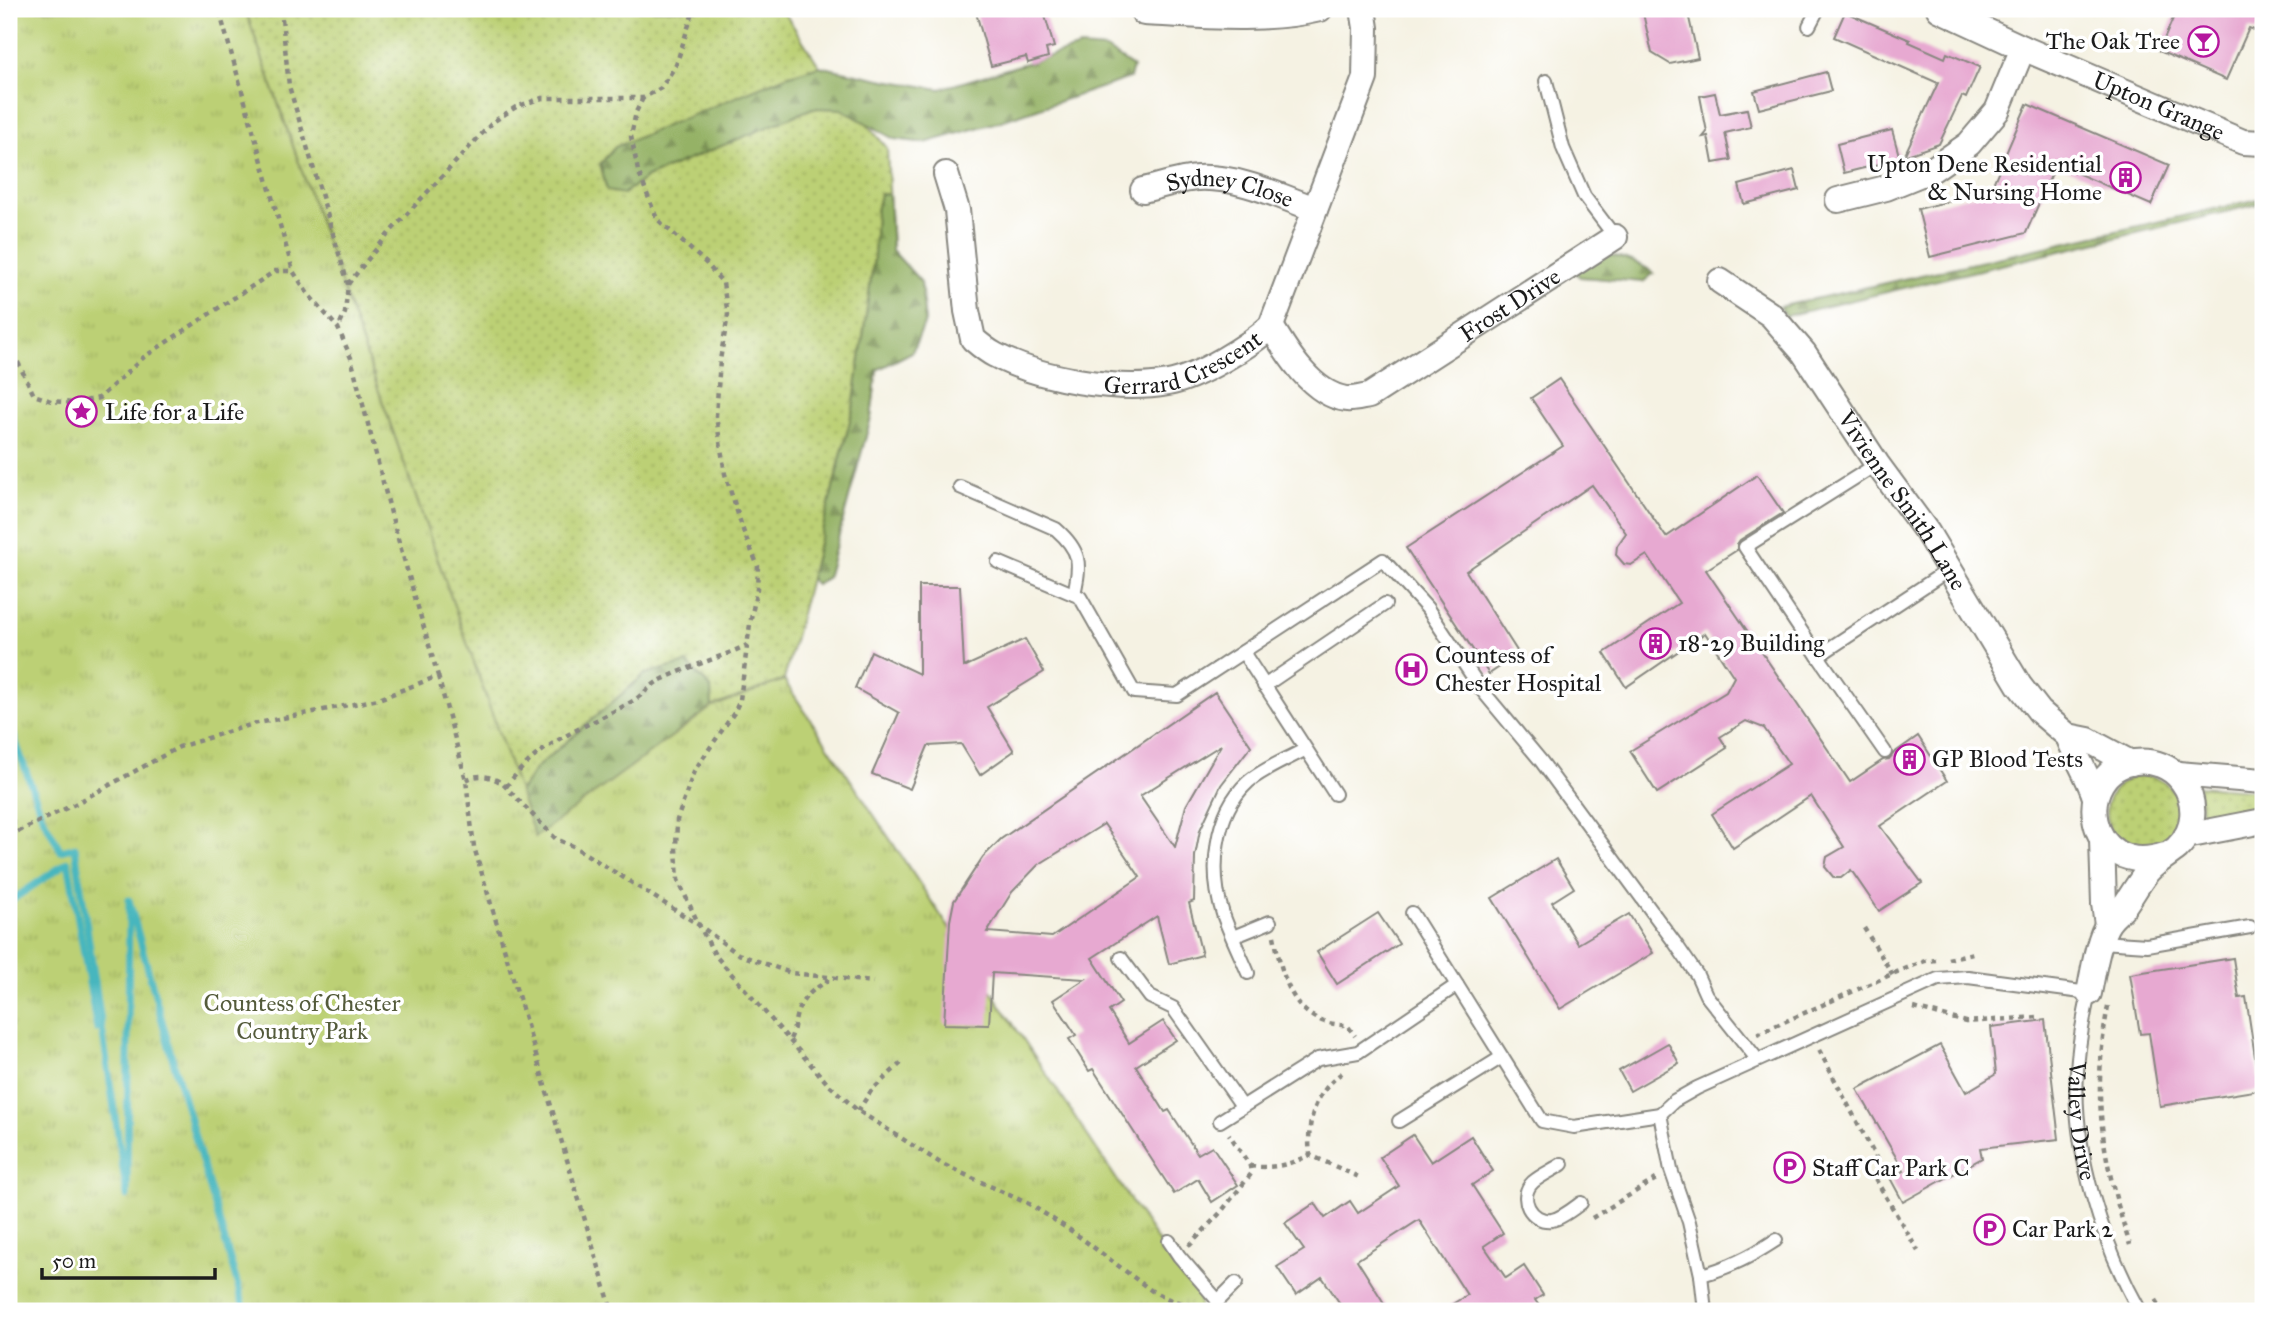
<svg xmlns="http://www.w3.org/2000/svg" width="2272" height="1320" viewBox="0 0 2272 1320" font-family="'IM FELL Great Primer',serif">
<defs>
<pattern id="grass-dots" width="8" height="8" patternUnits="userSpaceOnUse" patternTransform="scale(1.75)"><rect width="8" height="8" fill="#bcd074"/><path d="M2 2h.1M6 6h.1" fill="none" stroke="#a1b264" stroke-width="1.8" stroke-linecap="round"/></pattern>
<pattern id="forest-firs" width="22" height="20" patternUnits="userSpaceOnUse" patternTransform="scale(1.75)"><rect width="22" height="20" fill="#95b266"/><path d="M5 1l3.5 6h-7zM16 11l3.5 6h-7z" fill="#799053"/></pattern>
<pattern id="park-tufts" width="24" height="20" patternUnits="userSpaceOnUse" patternTransform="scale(1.75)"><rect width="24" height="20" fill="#bcd074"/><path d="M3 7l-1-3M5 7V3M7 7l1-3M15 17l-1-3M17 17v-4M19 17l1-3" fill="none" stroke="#a1b264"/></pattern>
</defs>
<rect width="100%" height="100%" fill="#fff"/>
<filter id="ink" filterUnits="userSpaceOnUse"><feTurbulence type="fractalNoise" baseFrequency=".0143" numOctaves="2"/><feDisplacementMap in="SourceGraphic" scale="14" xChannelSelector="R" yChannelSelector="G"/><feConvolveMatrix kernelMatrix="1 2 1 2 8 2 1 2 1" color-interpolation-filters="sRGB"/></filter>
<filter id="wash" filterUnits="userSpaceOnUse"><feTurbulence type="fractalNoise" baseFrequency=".00686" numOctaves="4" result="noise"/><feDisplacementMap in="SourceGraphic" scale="28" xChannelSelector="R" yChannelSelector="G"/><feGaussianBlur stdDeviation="1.57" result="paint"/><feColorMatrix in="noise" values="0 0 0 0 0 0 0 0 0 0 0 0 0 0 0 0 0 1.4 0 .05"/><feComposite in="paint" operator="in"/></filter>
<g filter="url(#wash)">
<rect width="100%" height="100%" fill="#f5f2e3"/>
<g fill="url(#grass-dots)" stroke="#6c7648" stroke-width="2">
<path d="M245,9H782L826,76L887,148L892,250L871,418L853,410L784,680L712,707L535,838Z"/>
<circle cx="2143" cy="813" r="37"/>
<path d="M2198,786L2263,791V811L2202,822Z"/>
</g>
<g fill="url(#forest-firs)" stroke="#586741" stroke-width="2">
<path d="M1080,47L1106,49L1133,67L1130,78L1001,121L925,143L894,139L841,109L813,108L647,177L623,194L607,191L600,164L615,147L786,76L819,66L885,80L940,89Z"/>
<path d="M880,194H889L892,250L921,282L925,322L912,352L877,370L871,418L827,578L816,584L810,579L853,409L874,257L876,211Z"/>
<path d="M2263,198V203L1786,316L1779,307Z"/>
<path d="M1581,250C1607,254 1633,257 1654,273L1643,282L1580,277L1565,264Z"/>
<path d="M687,663L711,688L712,707L536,838L511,805L536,768L645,674Z"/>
</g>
<path fill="url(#park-tufts)" stroke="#6c7648" stroke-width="2" d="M9,9H245L535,837L712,707L784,680L1183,1279L1200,1295L1199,1311H9Z"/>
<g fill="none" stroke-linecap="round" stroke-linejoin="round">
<g stroke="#47b6be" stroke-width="7">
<path d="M9,723L42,816L61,851L75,847L127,1196L129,900L172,1057L245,1311"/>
<path d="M9,902L68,862L97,1029"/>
</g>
</g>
<g id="blocks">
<g fill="#e7a9d1" fill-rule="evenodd">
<path d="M975,9H1043L1054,47L1046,49L1048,57L1028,63L1026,57L991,66Z"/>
<path d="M1642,9H1687L1698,58L1670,64L1652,53Z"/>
<path d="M2177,9H2263V17L2257,31L2249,28L2226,80L2159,51Z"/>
<path d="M1845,12L1910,40L1909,42L1945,58L1947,53L1980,67L1966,98L1962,96L1939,144L1904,156L1938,83L1834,37Z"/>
<path d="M1826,72L1831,91L1759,109L1754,91Z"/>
<path d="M1715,93L1720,114L1747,109L1751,127L1725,133L1731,160L1713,163L1708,136L1703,137L1707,132L1700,96Z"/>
<path d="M2027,104L2169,165L2151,205L2056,164L2026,233L1930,257L1918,209L1990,191Z"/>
<path d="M1892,130L1900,159L1844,173L1837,144Z"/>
<path d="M1794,170L1799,190L1744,204L1739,185Z"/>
<path d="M1559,379L1666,537L1757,475L1783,513L1740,540L1737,544V550L1706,570L1850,782L1883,760L1889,759L1894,753L1918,736L1947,781L1880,826L1922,883L1879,911L1851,870L1841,878H1834L1825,867L1827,857L1844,847L1811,796L1733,848L1712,814L1789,764L1764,728L1746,721L1720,737L1727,748L1657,793L1630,751L1726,692L1734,677L1705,633L1626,687L1604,653L1679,603L1647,555L1631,565L1624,564L1616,555L1617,546L1626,533L1592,485L1466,571L1519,654L1489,674L1406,548L1563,446L1531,398Z"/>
<path d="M919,586H960L964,667L1025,639L1044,672L987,707L1014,751L980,775L961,744L928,746L910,789L872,774L899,713L855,688L871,651L919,674Z"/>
<path d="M1215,692L1251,746L1221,785L1200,830L1195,856L1194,901L1189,903L1202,955L1169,964L1157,916L1092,958L1121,1003L1109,1011L1129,1043L1163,1021L1176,1040L1136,1066L1165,1112L1169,1110L1198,1154L1212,1146L1238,1185L1212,1202L1198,1179L1174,1194L1093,1069L1089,1071L1069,1039L1076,1035L1053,1000L1085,979L992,973L989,1025L944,1024L950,921L954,901L983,857L1001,839ZM1221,745L1186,806L1175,847L1140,796ZM1104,824L1140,877L1052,937L987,932L1012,892L1038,865Z"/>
<path d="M1556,859L1574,888L1552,902L1578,944L1629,914L1653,953L1560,1009L1492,898Z"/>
<path d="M1378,913L1399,944L1337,984L1317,952Z"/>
<path d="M2233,958L2239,998L2246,997L2260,1090L2160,1106L2149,1033L2140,1034L2130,974Z"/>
<path d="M2045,1020L2059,1139L1980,1148L1982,1158L1903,1202L1890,1178L1904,1171L1857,1089L1940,1045L1966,1092L1996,1074L1991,1027Z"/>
<path d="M1668,1043L1679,1063L1630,1091L1619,1071Z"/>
<path d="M1413,1135L1431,1162L1471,1136L1493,1171L1472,1185L1503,1233L1484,1246L1506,1278L1524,1266L1543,1295L1535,1300L1543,1311H1441L1467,1295L1419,1220L1357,1260L1389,1311H1345L1322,1277L1296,1295L1277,1267L1304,1250L1285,1223L1315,1203L1325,1218L1350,1201L1358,1213L1399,1186L1380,1157Z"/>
</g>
</g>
</g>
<g filter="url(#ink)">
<use href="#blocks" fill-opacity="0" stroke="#888780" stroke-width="2"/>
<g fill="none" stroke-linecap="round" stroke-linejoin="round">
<defs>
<g id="lane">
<path d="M1809,26L1818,9"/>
<path d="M1546,81L1563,148L1584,196L1615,237"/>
<path d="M960,487L1056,529C1081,551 1081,563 1074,594"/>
<path d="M998,562L1080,597L1134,692L1177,695L1383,560L1427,608L1481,689L1541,761L1675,943L1697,975L1706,995L1757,1059"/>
<path d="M1243,652L1335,794"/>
<path d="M1818,656L1745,547L1877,464"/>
<path d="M1264,686L1385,604"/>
<path d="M1885,752L1818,656L1950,569"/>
<path d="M1412,913L1457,985"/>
<path d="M1233,937L1270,922"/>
<path d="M2101,942L2147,945L2250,927"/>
<path d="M1121,958L1150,997L1173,1008L1242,1106"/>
<path d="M1248,973C1240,954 1230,934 1223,914C1209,872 1214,813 1248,782C1263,769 1286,760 1304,750"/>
<path d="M1220,1121L1318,1059L1358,1052L1457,985L1542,1121L1574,1127L1660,1114"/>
<path d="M1399,1121L1502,1057"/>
<path d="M1562,1164C1553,1170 1541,1175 1533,1182C1517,1197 1531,1223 1552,1220C1562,1218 1573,1209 1581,1203"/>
<path d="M1169,1241L1179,1256L1218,1301"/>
<path d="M1701,1275C1729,1268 1752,1256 1776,1240"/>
<path d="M1216,1311L1218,1301L1236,1283"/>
<path id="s1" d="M1705,1311L1701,1275L1689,1222L1671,1170L1660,1114L1674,1101L1697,1088L1938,979L1968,977L2089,993C2083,1020 2078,1046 2077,1073C2072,1150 2103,1245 2140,1311"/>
</g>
<g id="street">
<path d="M1143,9L1144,13C1200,16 1266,22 1320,9"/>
<path id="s2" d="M1939,9L2023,48L2243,142L2263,143"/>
<path id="s3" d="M946,174L957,210L967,311L973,339C980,345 987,351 995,355C1040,379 1118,392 1168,383C1197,378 1250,346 1271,326L1365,78L1366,28L1363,9"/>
<path id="s4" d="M1143,190C1161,186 1180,179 1198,178C1238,176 1279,196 1315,209"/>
<path d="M1838,200L1886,188L1933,169L1969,144L1997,111L2023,48"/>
<path id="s5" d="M1720,281L1771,315L1804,353L1877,464L1927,532L2019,685L2040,712L2068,736"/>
<path id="s6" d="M1271,326C1287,353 1312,394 1346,399C1353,400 1362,397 1369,396L1615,237"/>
<path d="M2178,774L2263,781"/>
<path d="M2095,797C2088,775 2076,758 2068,736L2088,740L2131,763"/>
<path d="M2186,836L2263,821"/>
<path d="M2102,839L2104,904L2107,924"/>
<path d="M2089,993C2093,974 2098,937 2109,922C2113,916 2119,912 2124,906C2132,895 2139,882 2148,871C2156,862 2167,856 2177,848C2196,830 2197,801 2182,781C2171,766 2153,760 2135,762C2071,770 2084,881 2165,855"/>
</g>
</defs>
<use href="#lane" stroke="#888780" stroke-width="16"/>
<use href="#street" stroke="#888780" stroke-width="28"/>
<g stroke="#888780" stroke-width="4.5" stroke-dasharray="5 5" stroke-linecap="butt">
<path d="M281,9L289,86L348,284L345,313L339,327"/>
<path d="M643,98L636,112L631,136L638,171L657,219L706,263L723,283L728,315L720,360L716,416L725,474L744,533L758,566L757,589L750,624L740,700L734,713L694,771L677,820L676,849L678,880L699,925L715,955L827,1083L857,1110L942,1164L1031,1205L1073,1232L1152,1291L1171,1300L1201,1308"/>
<path d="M348,284L390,232L493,122L516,107L542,98H643L661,88L676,65L694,9"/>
<path d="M9,344L34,395L51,401L75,403L99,398L144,357L275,271H293"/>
<path d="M438,676L466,780L474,847L612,1311"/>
<path d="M466,780C479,773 490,776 502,783L556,839L573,846L699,925L738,954L791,973L873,982"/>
<path d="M506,787C539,741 585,728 633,701C643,695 651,684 663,679C690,666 720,658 747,645"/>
<path d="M9,811L16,831"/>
<path d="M9,836L75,804L179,747L253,724L379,699L438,676L394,525L351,358L338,328L308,294L293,271L221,17V9"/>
<path d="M1864,928L1893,975"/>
<path d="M1274,936C1283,979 1293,1025 1347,1025L1355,1036"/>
<path d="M1948,959L1973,953"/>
<path d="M2108,1006C2091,1097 2102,1158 2130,1245"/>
<path d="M1914,1008L1966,1022L2038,1017"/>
<path d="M1757,1034L1892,974L1925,961L1936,960"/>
<path d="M790,1039C794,1032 794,1025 796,1017C800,1000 812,989 827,982V979"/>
<path d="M1819,1050L1882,1169L1873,1175L1918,1251"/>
<path d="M1342,1073C1315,1092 1306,1123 1310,1155L1361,1178"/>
<path d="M858,1111L871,1091L901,1063"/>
<path d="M1250,1166C1274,1169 1288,1165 1310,1155"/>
<path d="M1592,1218L1656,1179"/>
<path d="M1189,1246L1221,1212L1251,1174L1250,1166L1229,1134"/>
<path d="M2156,1300L2163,1311"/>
</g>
<use href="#lane" stroke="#fff" stroke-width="12"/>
<use href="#street" stroke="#fff" stroke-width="24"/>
</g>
</g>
<defs>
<symbol id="bar-ring" viewBox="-11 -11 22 22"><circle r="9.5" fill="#fff" stroke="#b5179e" stroke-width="1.5"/><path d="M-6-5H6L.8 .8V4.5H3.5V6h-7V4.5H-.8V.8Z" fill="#b5179e"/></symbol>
<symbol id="building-ring" viewBox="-11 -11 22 22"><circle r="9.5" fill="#fff" stroke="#b5179e" stroke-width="1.5"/><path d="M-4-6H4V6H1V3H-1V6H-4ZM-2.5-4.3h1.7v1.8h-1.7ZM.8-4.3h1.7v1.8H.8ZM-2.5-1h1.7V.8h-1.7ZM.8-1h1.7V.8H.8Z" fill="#b5179e"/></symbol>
<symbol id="sight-ring" viewBox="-11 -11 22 22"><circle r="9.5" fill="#fff" stroke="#b5179e" stroke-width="1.5"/><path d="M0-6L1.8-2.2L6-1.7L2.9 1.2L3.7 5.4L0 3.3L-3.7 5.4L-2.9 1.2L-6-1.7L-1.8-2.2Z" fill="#b5179e"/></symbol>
<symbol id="hospital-ring" viewBox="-11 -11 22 22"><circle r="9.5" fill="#fff" stroke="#b5179e" stroke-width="1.5"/><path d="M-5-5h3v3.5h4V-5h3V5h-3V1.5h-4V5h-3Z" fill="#b5179e"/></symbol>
<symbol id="parking-ring" viewBox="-11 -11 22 22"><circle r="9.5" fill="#fff" stroke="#b5179e" stroke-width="1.5"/><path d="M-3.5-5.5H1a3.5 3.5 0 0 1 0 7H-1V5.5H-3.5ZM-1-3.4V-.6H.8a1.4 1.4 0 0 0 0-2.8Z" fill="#b5179e"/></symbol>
</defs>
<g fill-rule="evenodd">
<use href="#bar-ring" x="2186" y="24" width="35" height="35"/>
<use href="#building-ring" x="2108" y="160" width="35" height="35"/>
<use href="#sight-ring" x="64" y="394" width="35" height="35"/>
<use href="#building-ring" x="1638" y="626" width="35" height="35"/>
<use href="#hospital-ring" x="1394" y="652" width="35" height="35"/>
<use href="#building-ring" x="1892" y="742" width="35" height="35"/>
<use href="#parking-ring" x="1772" y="1150" width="35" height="35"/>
<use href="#parking-ring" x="1972" y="1212" width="35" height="35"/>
</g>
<g text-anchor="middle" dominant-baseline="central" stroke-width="7" stroke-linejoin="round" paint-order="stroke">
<g font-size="24" fill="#1c1c1c" stroke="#fff" text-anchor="start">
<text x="2180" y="41" text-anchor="end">The Oak Tree</text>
<text x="2102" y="164" text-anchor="end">Upton Dene Residential<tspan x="2102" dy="28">&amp; Nursing Home</tspan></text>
<text x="105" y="412">Life for a Life</text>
<text x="1678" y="643">18-29 Building</text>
<text x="1435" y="655">Countess of<tspan x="1435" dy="28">Chester Hospital</tspan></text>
<text x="1932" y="759">GP Blood Tests</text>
<text x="1812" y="1168">Staff Car Park C</text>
<text x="2012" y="1229">Car Park 2</text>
</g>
<g font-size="24" fill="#1c1c1c" stroke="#fff">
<text stroke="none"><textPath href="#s2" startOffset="240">Upton Grange</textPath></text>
<text stroke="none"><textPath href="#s4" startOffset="89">Sydney Close</textPath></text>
<text stroke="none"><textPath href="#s6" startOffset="299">Frost Drive</textPath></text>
<text stroke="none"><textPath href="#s3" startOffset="392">Gerrard Crescent</textPath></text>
<text stroke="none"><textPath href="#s5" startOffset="289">Vivienne Smith Lane</textPath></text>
<text stroke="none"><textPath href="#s1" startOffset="794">Valley Drive</textPath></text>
</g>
<g font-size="24" fill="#545b3b" stroke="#fff">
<text x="302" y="1003">Countess of Chester<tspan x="302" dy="28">Country Park</tspan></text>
</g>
</g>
<rect width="2272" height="1320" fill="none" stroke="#fff" stroke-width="35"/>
<path d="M42 1268v10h173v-10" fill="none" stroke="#1c1c1c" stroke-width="3.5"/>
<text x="52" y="1268" font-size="21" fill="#1c1c1c" stroke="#ffffff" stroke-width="5" paint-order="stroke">50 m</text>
</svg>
